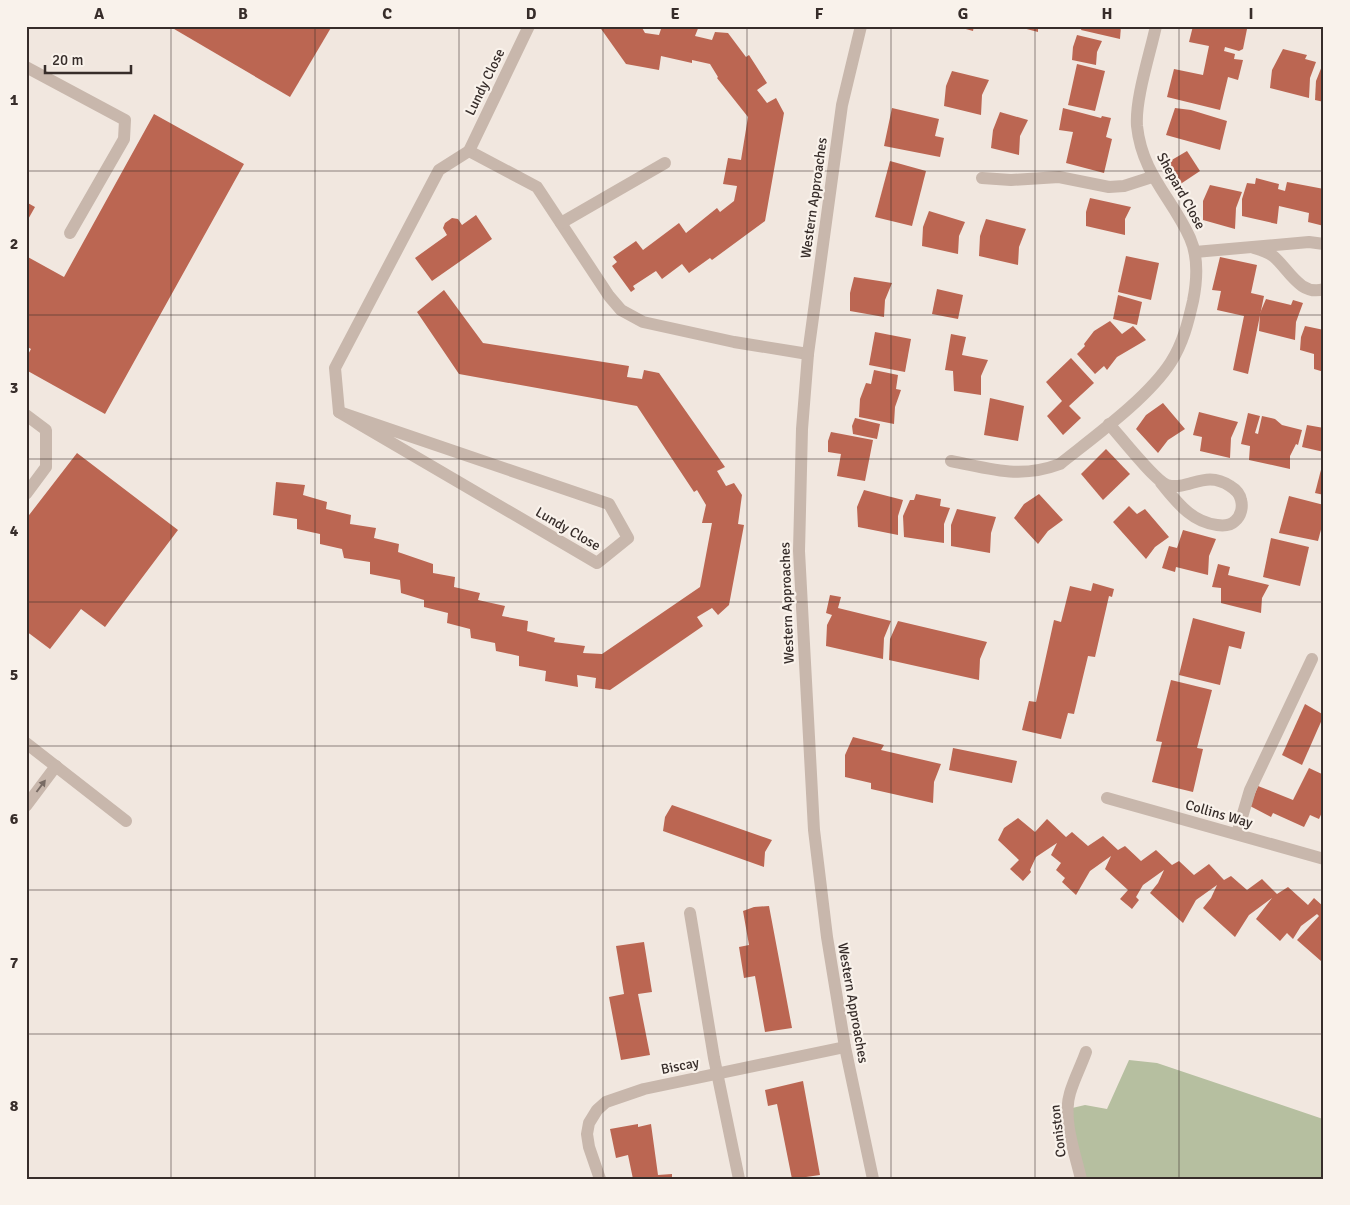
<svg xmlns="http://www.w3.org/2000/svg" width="1350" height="1205" viewBox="0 0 1350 1205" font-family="Signika,sans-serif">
<rect width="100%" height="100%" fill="#f1e7df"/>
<path fill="#b6bfa0" d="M1129,1060L1157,1063L1323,1119L1324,1179H1081L1068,1109L1085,1105L1107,1109Z"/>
<g fill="#bb6652">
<path d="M169,26H332L290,97Z"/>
<path d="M599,26H641L645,33L659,35L662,26H699L695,36L712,40L715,32L728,33L746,57L749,55L767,83L757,90L767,103L776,98L784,113L765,221L712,260L710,258L689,273L682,264L662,279L656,271L633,286L635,289L631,292L612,266L617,262L613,257L636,241L643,250L679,223L686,233L717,208L720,212L734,201L737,186L723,184L728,158L741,160L748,117L717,78L718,77L710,64L692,60V63L661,56L659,70L626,64Z"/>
<path d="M955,26H974L973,31Z"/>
<path d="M1019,26H1038V32L1019,27Z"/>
<path d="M1082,26H1121L1120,39L1081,30Z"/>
<path d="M1193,26H1245L1247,29L1243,49L1239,51L1225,47L1224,51L1235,54L1234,59L1243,60L1238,80L1228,77L1220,110L1167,97L1174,69L1203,75L1209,46L1189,42Z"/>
<path d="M1077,35L1102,41L1097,52L1096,65L1072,60L1073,47Z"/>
<path d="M1283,49L1307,55L1305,59L1316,62L1310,78L1309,98L1270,88L1272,70Z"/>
<path d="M1324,61V102L1315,100L1316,81Z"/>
<path d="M1077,64L1105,71L1095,111L1068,105Z"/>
<path d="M952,71L989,80L982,95L981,115L944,106L946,86Z"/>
<path d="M892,108L939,119L935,136L944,138L940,157L884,146Z"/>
<path d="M1063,108L1101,118L1102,116L1111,118L1106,137L1112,139L1104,173L1066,163L1073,132L1059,130Z"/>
<path d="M1175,108L1191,110L1227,121L1220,150L1166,135Z"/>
<path d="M1000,112L1028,120L1020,136L1019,155L991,148L993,130Z"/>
<path d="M154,114L244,164L105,414L26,370V358L31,349L26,346V256L64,277Z"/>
<path d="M1187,151L1200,171L1179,185L1165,164Z"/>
<path d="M890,161L926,171L912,226L875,217Z"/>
<path d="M1256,178L1279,184L1278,189L1285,191L1287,182L1324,189V226L1308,222L1309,213L1279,206L1277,224L1242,216V199L1247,183L1255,184Z"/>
<path d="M1210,185L1242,192L1236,208L1235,229L1203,220V201Z"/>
<path d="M1090,198L1131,207L1125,219V235L1086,226V212Z"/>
<path d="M26,202L35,207L26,223Z"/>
<path d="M929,211L965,222L959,236L958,254L922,246L923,227Z"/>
<path d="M476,215L492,239L432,281L415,258L447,235L443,228L445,223L452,218L458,219L462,225Z"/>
<path d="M986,219L1026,229L1019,247L1018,265L979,256L980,236Z"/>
<path d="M1126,256L1159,263L1151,300L1118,292Z"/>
<path d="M1220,257L1257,265L1251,293L1264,296L1248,374L1233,370L1244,316L1217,310L1221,291L1212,290Z"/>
<path d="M854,277L892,283L885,300L884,317L850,311V293Z"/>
<path d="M937,289L963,295L958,319L932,314Z"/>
<path d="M444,290L483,343L629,366L627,377L642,379L644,370L659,373L725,467L717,471L726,486L734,483L742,495L738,524L744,525L729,605L718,615L712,608L697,617L703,626L610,690L595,688L596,678L577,675L578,687L545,681L546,671L519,666V656L496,651L495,643L471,638L470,629L447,623L448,613L424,607V600L401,593L400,580L370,574V562L344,558L342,549L320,544V534L297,529V519L273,515L276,482L305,485L303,495L327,502L326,509L351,515L350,524L376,528L374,538L399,544L398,552L433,564V573L455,577L454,587L480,593L478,600L505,606L502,616L528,621L527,631L555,638L554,642L585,646L583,653L602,654L700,587L712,523H702L706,505L697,490L694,492L637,406L459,374L417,312Z"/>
<path d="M1118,295L1142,302L1137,325L1113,319Z"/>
<path d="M1266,299L1291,305L1293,300L1303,303L1296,322L1295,340L1259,331L1260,313Z"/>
<path d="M1110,321L1122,334L1133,326L1146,340L1117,357L1107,370L1104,366L1095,374L1077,354L1085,346L1084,344L1094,331Z"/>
<path d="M1305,326L1324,330V372L1314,369V354L1300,350L1301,337Z"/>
<path d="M875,332L911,339L905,372L869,365Z"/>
<path d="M951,334L966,337L962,355L988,360L981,376V395L954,391L953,371L945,370Z"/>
<path d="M1071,358L1094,383L1069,406L1081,418L1063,435L1047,416L1062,401L1046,382Z"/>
<path d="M874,370L898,375L896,389L901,390L895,407L894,424L859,417L860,399L866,383L871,384Z"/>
<path d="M990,398L1024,406L1018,441L984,435Z"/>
<path d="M1163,403L1185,429L1168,440L1158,453L1136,429L1146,415Z"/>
<path d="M1199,412L1238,422L1231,438L1230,458L1200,451L1202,437L1193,435Z"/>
<path d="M1248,413L1260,416L1255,433L1258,434L1262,416L1275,419L1282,425L1302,430L1298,445L1296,444L1290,456V469L1249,460L1250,446L1241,444Z"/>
<path d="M855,418L880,424L877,439L853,434L852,426Z"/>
<path d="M1307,425L1324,428V452L1302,447Z"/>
<path d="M831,432L873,440L865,481L837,476L841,454L828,452V441Z"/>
<path d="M1106,449L1130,474L1103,500L1081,474Z"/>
<path d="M77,453L178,530L105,627L81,609L50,649L26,631V519Z"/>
<path d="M1324,458V495L1315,493Z"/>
<path d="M864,490L903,500L898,516V535L858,527L857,507Z"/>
<path d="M916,494L941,499L940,506L950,508L944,524V543L904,537L903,516L910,500H914Z"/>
<path d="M1039,494L1063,520L1048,531L1038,544L1014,518L1024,504Z"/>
<path d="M1289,496L1324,505V518L1318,541L1279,533Z"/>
<path d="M1129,506L1137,514L1145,509L1169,537L1155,547L1146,559L1113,522Z"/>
<path d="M957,509L996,517L991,533L990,553L951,546V525Z"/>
<path d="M1183,530L1216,539L1209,556L1208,575L1176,567L1175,572L1162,568L1169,546L1177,548Z"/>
<path d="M1271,538L1309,547L1300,586L1263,577Z"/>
<path d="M1218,564L1230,567L1228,575L1269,585L1262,598L1261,613L1221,603V588L1212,587Z"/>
<path d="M1093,583L1114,589L1112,597L1109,596L1095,657L1088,656L1074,714L1068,713L1061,739L1022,730L1029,701L1036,702L1054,620L1061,622L1070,586L1091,591Z"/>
<path d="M830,595L841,597L838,608L891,621L884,638L883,659L826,646L827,625L832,615L826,613Z"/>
<path d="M1193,618L1245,632L1241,649L1229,646L1220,685L1179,675Z"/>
<path d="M898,621L987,642L980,659L979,680L889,660L890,639Z"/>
<path d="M1171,680L1212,690L1197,748L1203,749L1193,792L1152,782L1162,742L1156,741Z"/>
<path d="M1305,704L1324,715L1302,765L1282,755Z"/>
<path d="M853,737L884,745L881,750L941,764L934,782L933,803L871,789V783L845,777V755Z"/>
<path d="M953,748L1017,761L1012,783L949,770Z"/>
<path d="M1309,768L1324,775V808L1319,819L1310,815L1304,827L1273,813L1271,817L1250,806L1258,786L1293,800Z"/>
<path d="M672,805L772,840L765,852L764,867L663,831L665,817Z"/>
<path d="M1018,818L1035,832L1047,819L1066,837L1072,832L1088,846L1103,836L1118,850L1125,846L1141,861L1156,850L1172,865L1179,861L1194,875L1209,864L1224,880L1231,876L1247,890L1262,879L1277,894L1288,887L1308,905L1314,898L1324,907V959L1321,961L1297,940L1319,916L1317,914L1301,926L1293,939L1287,933L1280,941L1256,919L1272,898L1249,915L1235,937L1203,908L1211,898L1217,885L1196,900L1183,923L1150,893L1158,883L1164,870L1143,885L1136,897L1139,900L1132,909L1120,899L1128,890L1105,869L1111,856L1090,871L1076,895L1062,882L1065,878L1056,870L1061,863L1051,855L1057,843L1036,857L1030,870L1031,872L1023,881L1010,869L1019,860L998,840L1004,828Z"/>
<path d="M769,906L792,1028L765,1032L755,976L744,978L739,947L749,945L743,911L754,907Z"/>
<path d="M644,942L652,992L638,994L650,1055L621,1060L609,997L624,994L616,946Z"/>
<path d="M803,1081L820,1175L792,1179L777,1104L768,1106L765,1090Z"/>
<path d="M638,1124V1127L651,1124L658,1175L672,1174V1179H633L628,1155L616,1158L610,1129Z"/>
</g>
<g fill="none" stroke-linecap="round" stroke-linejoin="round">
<g stroke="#c8b7ac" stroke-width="12">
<path d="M26,67L125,120L124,139L70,233"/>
<path d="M26,415L46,430V467L26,494"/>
<path d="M26,743L126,821"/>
<path d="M26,806L56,766"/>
<path d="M1237,834L1250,790L1312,659"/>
<path d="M690,913L714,1058L739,1179"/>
</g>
<g stroke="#c8b7ac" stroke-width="12">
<path d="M469,151L537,187L609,296L621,310L643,322L734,342L808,354"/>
<path d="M982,178L1011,180L1059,177L1109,187L1124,186L1152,177"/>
<path d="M561,223L665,163"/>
<path d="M1254,248C1261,250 1267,252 1273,256C1288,268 1300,297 1324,289"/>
<path d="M1195,252L1309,242L1324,244"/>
<path d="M339,412L609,504L628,538L597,563Z"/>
<path d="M339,412L335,368L439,170L469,151L529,26"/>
<path d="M1109,424C1119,435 1155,481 1167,485C1189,491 1205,469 1230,486C1235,489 1240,494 1241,500C1243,507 1241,516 1235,521C1230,526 1224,526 1217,525C1191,522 1177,502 1161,483"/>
<path d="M951,461C992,469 1020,479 1060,464C1095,436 1148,398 1171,362C1183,343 1188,323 1193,301C1197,281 1199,258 1190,238C1172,198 1142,174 1137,126C1135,99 1150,54 1156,26"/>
<path d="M1107,798L1324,859"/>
<path d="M600,1179L589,1147L587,1134L589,1123L597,1110L606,1102L644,1089L845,1047"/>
<path d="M1081,1179C1075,1153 1062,1119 1070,1093C1074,1079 1081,1066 1086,1052"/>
</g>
<path stroke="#c8b7ac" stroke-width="12" d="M861,26L842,105L808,354L802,429L799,551L814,830L827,937L845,1047L873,1179"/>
</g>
<defs><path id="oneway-solid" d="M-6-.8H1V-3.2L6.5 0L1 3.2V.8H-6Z" transform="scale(1.25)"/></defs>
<use fill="#786b64" href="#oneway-solid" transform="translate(41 786) rotate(-53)"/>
<path fill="none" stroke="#372d2a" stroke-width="1" stroke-opacity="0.55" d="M171,26V1179M315,26V1179M459,26V1179M603,26V1179M747,26V1179M891,26V1179M1035,26V1179M1179,26V1179M26,171H1324M26,315H1324M26,459H1324M26,602H1324M26,746H1324M26,890H1324M26,1034H1324"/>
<g text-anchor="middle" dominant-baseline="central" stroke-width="4.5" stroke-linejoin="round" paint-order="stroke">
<g font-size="14" fill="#372d2a" stroke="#f9f2eb">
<text transform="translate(485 82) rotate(-64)">Lundy Close</text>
<text transform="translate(1181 191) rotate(61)">Shepard Close</text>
<text transform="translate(814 198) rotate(-82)">Western Approaches</text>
<text transform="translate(568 529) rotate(30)">Lundy Close</text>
<text transform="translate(787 603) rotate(-92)">Western Approaches</text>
<text transform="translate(1219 814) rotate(16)">Collins Way</text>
<text transform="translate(853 1003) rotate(80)">Western Approaches</text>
<text transform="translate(680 1066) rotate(-11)">Biscay</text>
<text transform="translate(1058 1131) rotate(-97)">Coniston</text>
</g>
</g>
<rect width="1350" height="1205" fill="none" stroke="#f9f2eb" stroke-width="55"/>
<path d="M45 65v8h86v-8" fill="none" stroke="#372d2a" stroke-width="2.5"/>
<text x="52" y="65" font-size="15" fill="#372d2a" stroke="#f9f2eb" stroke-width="4" paint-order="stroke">20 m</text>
<rect x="28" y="28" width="1294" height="1150" fill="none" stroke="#372d2a" stroke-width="2"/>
<g font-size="16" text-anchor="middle" font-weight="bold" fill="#372d2a">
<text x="99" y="19">A</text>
<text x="243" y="19">B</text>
<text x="387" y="19">C</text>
<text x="531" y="19">D</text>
<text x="675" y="19">E</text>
<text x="819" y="19">F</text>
<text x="963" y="19">G</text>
<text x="1107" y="19">H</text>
<text x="1251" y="19">I</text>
<text x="14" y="105">1</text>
<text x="14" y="249">2</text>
<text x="14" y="393">3</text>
<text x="14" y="536">4</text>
<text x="14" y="680">5</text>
<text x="14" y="824">6</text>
<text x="14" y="968">7</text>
<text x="14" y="1111">8</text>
</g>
</svg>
